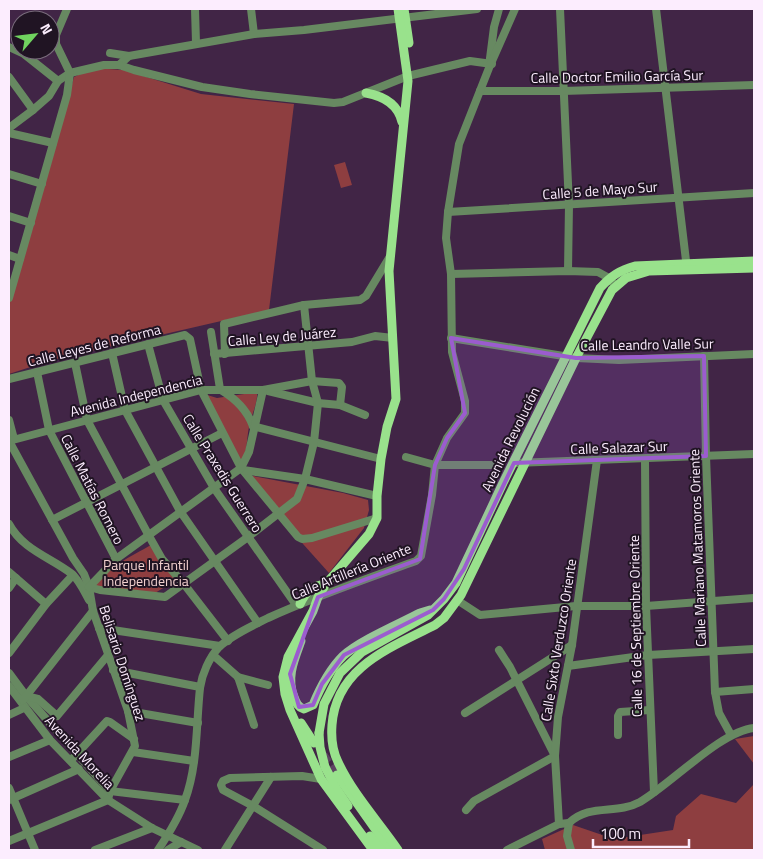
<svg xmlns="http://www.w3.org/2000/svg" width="763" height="859" viewBox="0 0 763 859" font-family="'Titillium Web',sans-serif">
<rect width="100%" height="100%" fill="#412546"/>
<g fill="#8e3e40">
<path d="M93,68L124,70L201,94L294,104L269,310L52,360L9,374V300L74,77Z"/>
<path d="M345,162L352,185L341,188L334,165Z"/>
<path d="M257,392C258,404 251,415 249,427C246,442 248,450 241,465L204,394L217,398Z"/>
<path d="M248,475L343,493L368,500L369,510L364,528L329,573L295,535Z"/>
<path d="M151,545L178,579L155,593L92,587C106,568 132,556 151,545Z"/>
<path d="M754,736V764L735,739Z"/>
<path d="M754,784V850H545L542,839L573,825L614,839L673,830L676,816L701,794L736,803Z"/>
</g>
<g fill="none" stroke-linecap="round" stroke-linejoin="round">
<path stroke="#5d4362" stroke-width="9" stroke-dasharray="9 4.5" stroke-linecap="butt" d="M323,755L337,775"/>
<g stroke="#678961" stroke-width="8">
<path d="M67,9L56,35V44L70,73"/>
<path d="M195,9L196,43"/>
<path d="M251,9L254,34"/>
<path d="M560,9L569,205L568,271"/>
<path d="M656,9L687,269"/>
<path d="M9,47L24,54L58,81"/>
<path d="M110,53L129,56"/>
<path d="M119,65L129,56L254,34L304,30L477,9"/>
<path d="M489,66L494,27L499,9"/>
<path d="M9,77L33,110"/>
<path d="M480,91H563L754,85"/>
<path d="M9,128L33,110L49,96L58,81L70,73L104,65H119L134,70L202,87L250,94L334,103L343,102L408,76L470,61L492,64"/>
<path d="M9,133L53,143"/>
<path d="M9,174L42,184"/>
<path d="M448,212L754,193"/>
<path d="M9,216L31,223"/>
<path d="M9,255L20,259"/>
<path d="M451,274L568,271L598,272L609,278L613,283"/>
<path d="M9,298L67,95L70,73"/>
<path d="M211,332L220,389"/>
<path d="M451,338L576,358L619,360L754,354"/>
<path d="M148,344L163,400L214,488L296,605"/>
<path d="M112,353L125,410L156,467L180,511L258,623"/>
<path d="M214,354L352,342L375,336L393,338"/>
<path d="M225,354L224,324L304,305L360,300L366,296L389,258"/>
<path d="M704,356L706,456L715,692L719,713L731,735"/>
<path d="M75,363L87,420L149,536L162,559L184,584L228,641"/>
<path d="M37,372L49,430L116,559"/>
<path d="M9,379L185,335L190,339L201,390L241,468L298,537L302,539L312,538L377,518"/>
<path d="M221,390C236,399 247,410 253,426"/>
<path d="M268,391L318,403L340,405L365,415"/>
<path d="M9,420L14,439"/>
<path d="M253,426L381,459"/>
<path d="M9,441L73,558L84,574L89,587L93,611L128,711L135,746L110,791L108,800"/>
<path d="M9,441L201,390H263L312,381L339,383L342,387L340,405"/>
<path d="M406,457L435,465H499"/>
<path d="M645,459L646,606L654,792"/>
<path d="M514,463L754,454"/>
<path d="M243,470L305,479L377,496"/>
<path d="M52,520L222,433"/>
<path d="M9,524C23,550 50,557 72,574C79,580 84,591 89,600"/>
<path d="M9,572L46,604"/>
<path d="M89,587L100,590L165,597L248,537L297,499L305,479L314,442L318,403L312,381L304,305"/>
<path d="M89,587L116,559L241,468L249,452L263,390"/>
<path d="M9,588L16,578"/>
<path d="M457,600L480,615L576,606H646L754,598"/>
<path d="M99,628L220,646"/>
<path d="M9,653L46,604L73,575"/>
<path d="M213,655L238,677L254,725"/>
<path d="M568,666L648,655L754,649"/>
<path d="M113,670L200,687"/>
<path d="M9,673L26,696L110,791L185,800"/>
<path d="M238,677L268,685"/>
<path d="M9,686L50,740L108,800L152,828L198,850"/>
<path d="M715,692L754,689"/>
<path d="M26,696L38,699L57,716L108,655"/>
<path d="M23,700L93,611"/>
<path d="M128,711L198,723"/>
<path d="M465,713L572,645"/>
<path d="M9,715L24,708"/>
<path d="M618,735V716L620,712L650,710"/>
<path d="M133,752L194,761"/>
<path d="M9,757L50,740"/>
<path d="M73,758L107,721L110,722L134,739"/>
<path d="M321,779L302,776L230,778L223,781L221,785L223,790L253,806L323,850"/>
<path d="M9,788L35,850"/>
<path d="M9,800L79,769"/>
<path d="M466,810L474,801L555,756L510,667L499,650"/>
<path d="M569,823L567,836L571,850"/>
<path d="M559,824L555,756L558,717L572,645L597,460"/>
<path d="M9,841L108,800"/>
<path d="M95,850L152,828"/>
<path d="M158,850C168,835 179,818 185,800C198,765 196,725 200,688C202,674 209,658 219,647C232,635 252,626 268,618C316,596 366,579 416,561L421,556L432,495L435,465L447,438L465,413V401L452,352L451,274L446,238L448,212L459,144L489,68L515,9"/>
<path d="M168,850L181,842"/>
<path d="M225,850L271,777"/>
<path d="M507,850L559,824L569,823C590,803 616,815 640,802C671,784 721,731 754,728"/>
</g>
<g stroke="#99e28c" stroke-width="9">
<path d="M404,9L409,43"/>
<path d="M366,93C383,96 398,104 402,122"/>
<path d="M300,604C306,591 312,586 326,584"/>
<path d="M301,641C294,660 286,678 294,697C296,703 298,707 304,709L313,705C320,688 329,670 343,656C359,641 399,624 420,613L430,610"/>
<path d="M301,723L314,743"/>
<path d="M319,733L324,704L340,673L362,652L428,615L444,599L456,583L503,483L600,288C611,276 620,270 635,266L754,261"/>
<path d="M325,767L336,788L348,806"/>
<path d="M337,775L390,850"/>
<path d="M370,836L381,850"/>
<path d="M373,850L321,779L290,710L285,694L283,677L288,657L313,611L318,597L326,584L369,534L377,518V496L381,459L387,427L396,399L389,271L408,81L398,9"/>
<path d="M398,850C378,821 353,794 338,762C332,750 331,738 332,725C336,667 390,648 435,625L444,618L461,595L576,358L612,290L626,278L649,271L754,268"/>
</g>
<path stroke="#99e28c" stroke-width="9" d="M319,733L320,747L325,767"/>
</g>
<path fill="#9b5ccf" fill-opacity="0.2" stroke="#9b5ccf" stroke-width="4" stroke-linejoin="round" d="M451,338L576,358L704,356L706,456L514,463L464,569L444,599L433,610L344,655L322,684L313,705L299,707L290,674L318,597L420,559L435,465L447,438L465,413Z"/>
<g text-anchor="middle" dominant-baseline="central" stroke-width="4" stroke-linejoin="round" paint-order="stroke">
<g font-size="14" fill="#fcedfe" stroke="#201423">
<text transform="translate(617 76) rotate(-1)">Calle Doctor Emilio García Sur</text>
<text transform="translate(600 190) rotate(-4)">Calle 5 de Mayo Sur</text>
<text transform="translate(282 336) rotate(-5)">Calle Ley de Juárez</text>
<text transform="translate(647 344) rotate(-1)">Calle Leandro Valle Sur</text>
<text transform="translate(94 345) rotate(-14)">Calle Leyes de Reforma</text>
<text transform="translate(136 395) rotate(-14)">Avenida Independencia</text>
<text transform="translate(510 439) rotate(-64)">Avenida Revolución</text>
<text transform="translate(619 447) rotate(-2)">Calle Salazar Sur</text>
<text transform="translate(223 473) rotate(58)">Calle Praxedis Guerrero</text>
<text transform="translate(93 489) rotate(63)">Calle Matías Romero</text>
<text transform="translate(697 548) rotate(-92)">Calle Mariano Matamoros Oriente</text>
<text transform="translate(351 571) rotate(-22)">Calle Artillería Oriente</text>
<text transform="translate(635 626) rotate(-91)">Calle 16 de Septiembre Oriente</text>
<text transform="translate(558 640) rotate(-81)">Calle Sixto Verduzco Oriente</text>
<text transform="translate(123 663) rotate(72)">Belisario Domínguez</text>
<text transform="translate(80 752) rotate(47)">Avenida Morelia</text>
</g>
<g font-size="14" fill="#f2d1cf" stroke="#201423">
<text x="146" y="564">Parque Infantil<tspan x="146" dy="16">Independencia</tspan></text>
</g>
</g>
<rect width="763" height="859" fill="none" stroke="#fcedfe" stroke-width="20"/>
<g transform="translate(35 35) rotate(62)"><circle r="24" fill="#201423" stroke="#786b7b"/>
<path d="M0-4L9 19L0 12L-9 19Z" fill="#70d35f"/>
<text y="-8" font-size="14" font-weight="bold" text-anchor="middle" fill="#fcedfe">N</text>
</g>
<path d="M593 839v8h96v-8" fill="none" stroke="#fcedfe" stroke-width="2.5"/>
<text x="600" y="839" font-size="15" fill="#fcedfe" stroke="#201423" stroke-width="4" paint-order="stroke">100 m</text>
</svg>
